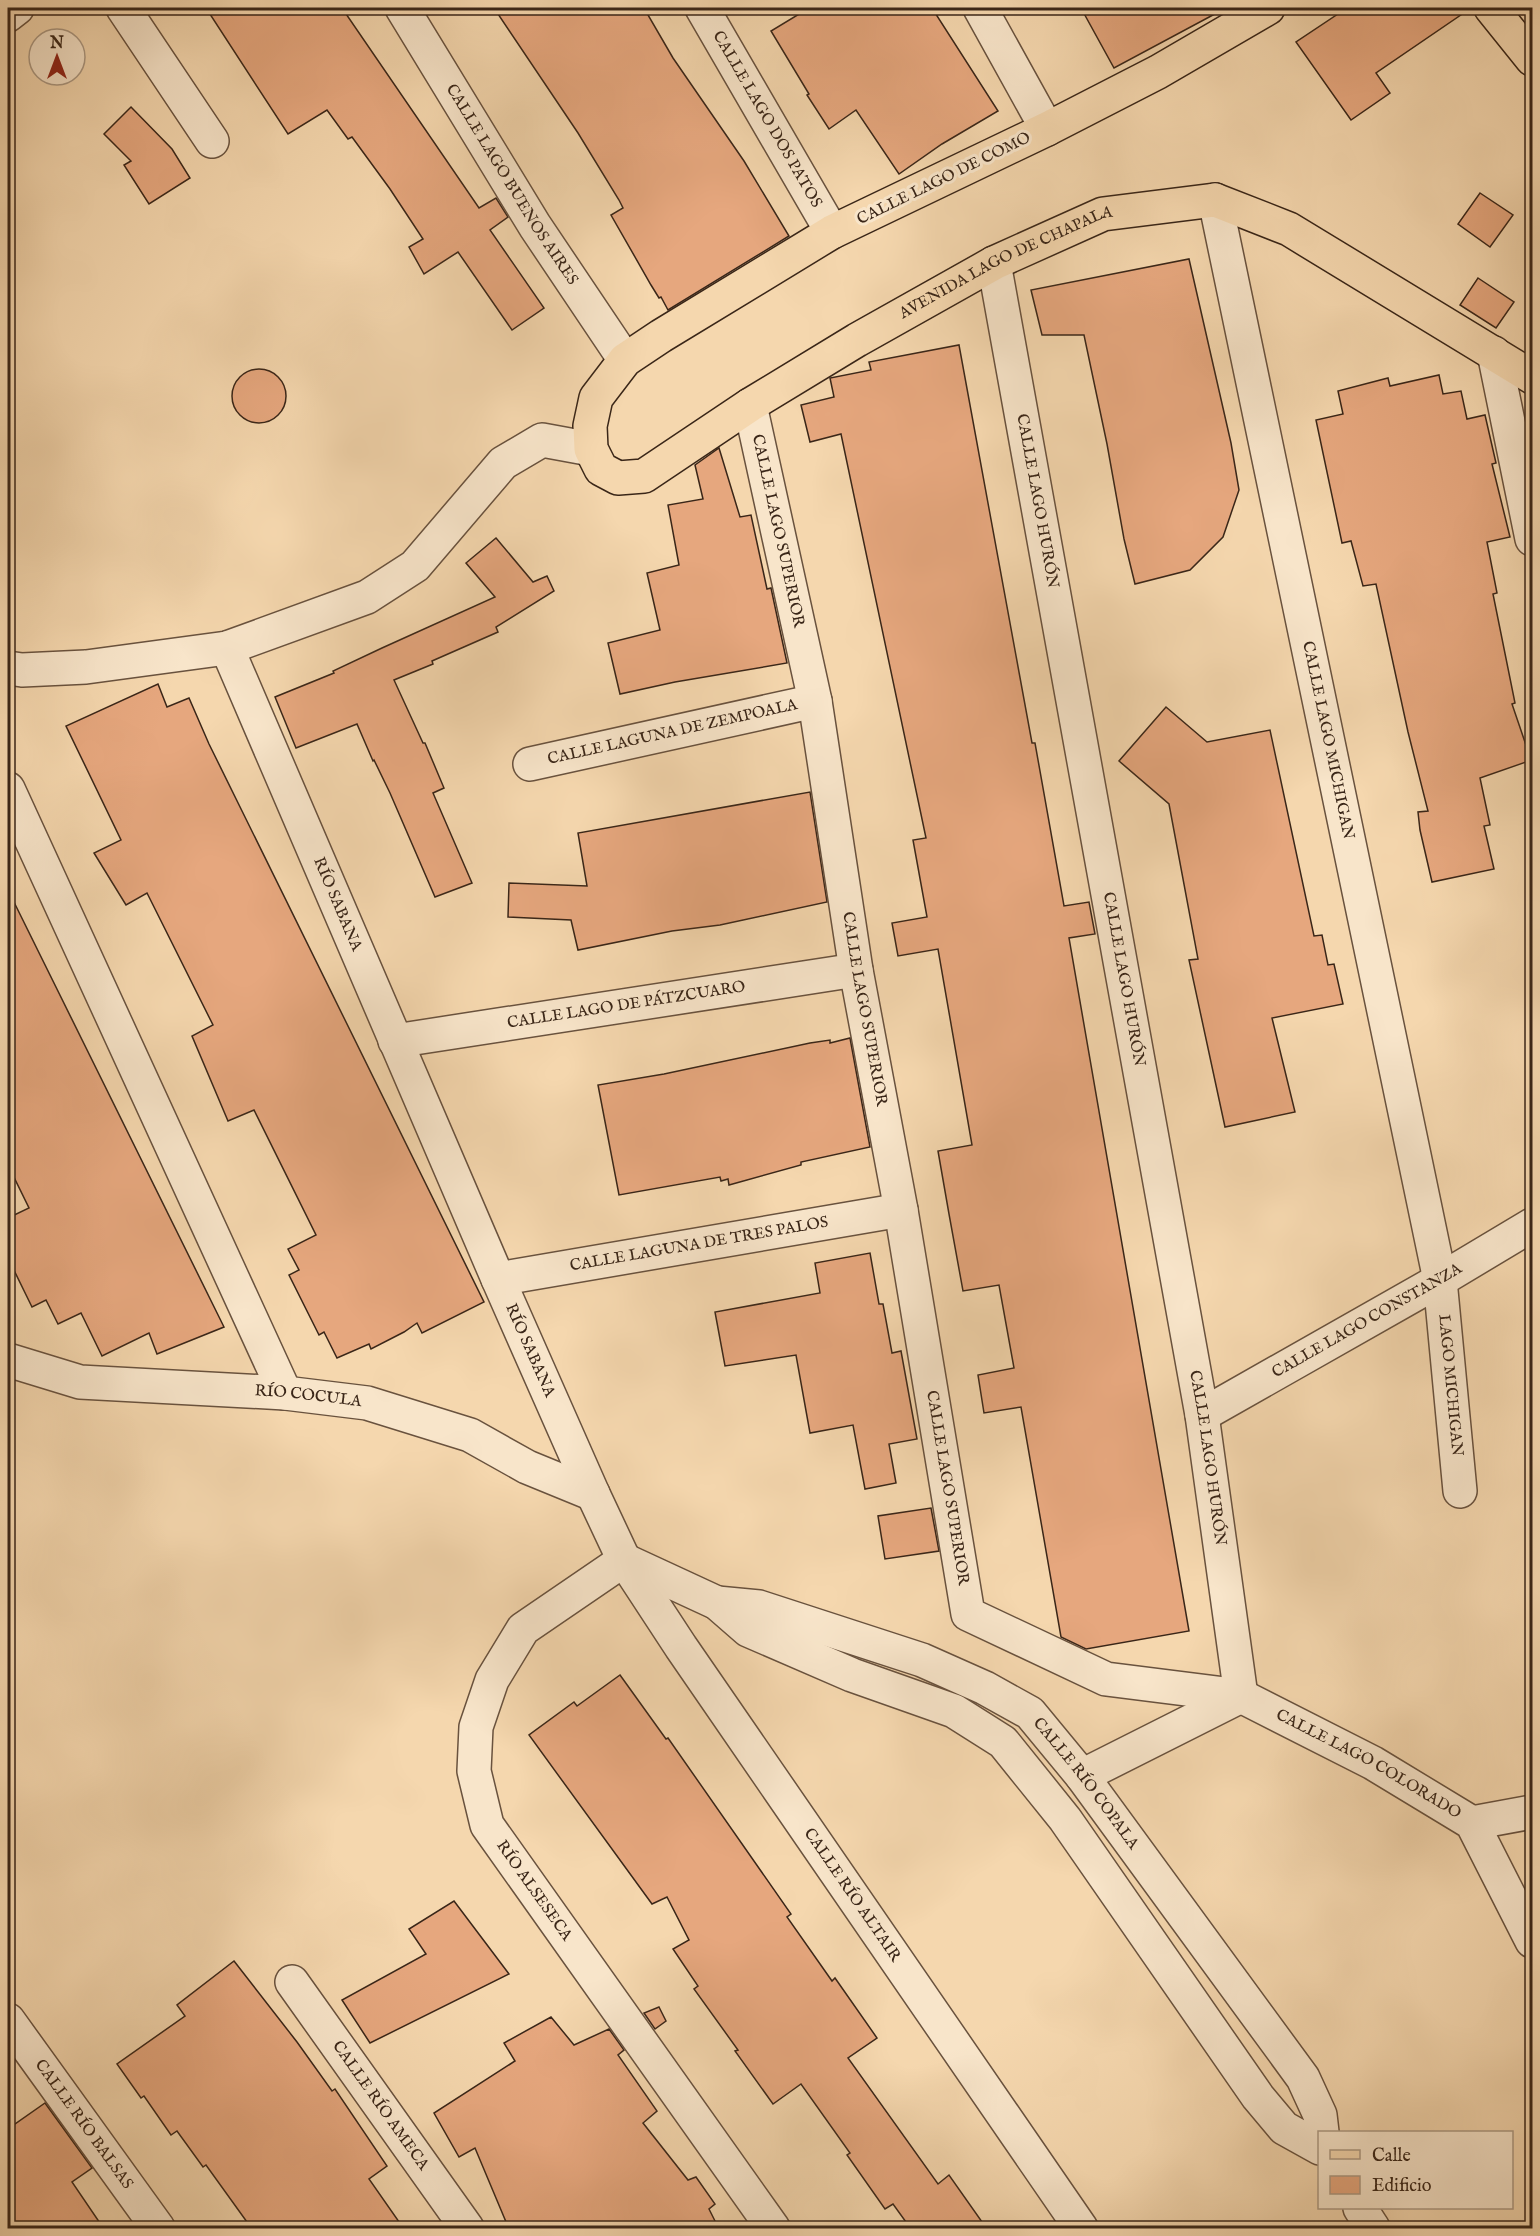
<svg xmlns="http://www.w3.org/2000/svg" width="1540" height="2236" viewBox="0 0 1540 2236" font-family="'IM FELL English',serif">
<rect width="100%" height="100%" fill="#f5d7ae"/>
<filter id="stains"><feTurbulence type="fractalNoise" baseFrequency=".00333" numOctaves="4"/><feColorMatrix values="0 0 0 0 .2 0 0 0 0 .09 0 0 0 0 .02 0 0 0 .5 -.17"/></filter>
<radialGradient id="worn" r=".72"><stop offset=".6" stop-color="#630" stop-opacity="0"/><stop offset="1" stop-color="#630" stop-opacity=".3"/></radialGradient>
<g fill="#e6a77e" stroke="#3a2618" stroke-width="1.5">
<path d="M206,8H342L479,208L496,198L508,217L490,230L544,308L512,330L458,252L424,274L409,247L423,239L390,189L352,137L348,139L327,110L288,134Z"/>
<path d="M494,8H644L673,58L744,161L789,236L668,310L661,297L659,298L651,285L611,215L623,208L619,200L578,133Z"/>
<path d="M809,8H932L998,111L942,144L899,174L856,110L829,129L807,95L809,94L771,31Z"/>
<path d="M1081,8H1226L1114,68Z"/>
<path d="M1347,8H1471L1376,73L1390,93L1351,120L1296,42Z"/>
<path d="M131,107L172,149L190,178L149,204L124,165L131,161L104,134Z"/>
<path d="M1480,193L1513,215L1490,247L1458,224Z"/>
<path d="M1189,259L1231,443L1239,490L1223,537L1190,570L1135,584L1124,539L1107,444L1084,335H1042L1031,290Z"/>
<path d="M1478,278L1514,302L1496,328L1460,305Z"/>
<path d="M959,345L1032,743H1035L1064,906L1089,902L1095,934L1069,938L1189,1631L1086,1649L1061,1637L1021,1407L984,1413L978,1375L1014,1368L999,1285L963,1291L949,1214L938,1151L972,1145L938,949L898,956L892,923L927,917L913,840L926,838L841,434L810,442L801,405L834,397L830,378L871,370L869,362Z"/>
<circle cx="259" cy="396" r="27"/>
<path d="M1439,375L1443,394L1461,391L1467,419L1485,415L1496,463L1492,464L1510,537L1487,542L1497,593L1493,594L1515,703L1512,704L1527,748L1529,761L1480,778L1490,825L1484,826L1494,869L1432,882L1420,830L1418,812L1428,811L1408,732L1376,584L1363,586L1351,541L1342,543L1316,420L1343,414L1338,391L1388,378L1390,386Z"/>
<path d="M719,448L740,517L751,515L767,589L771,588L787,663L675,682L620,694L608,643L660,630L647,573L679,565L668,505L703,499L695,465Z"/>
<path d="M496,538L533,582L547,576L554,591L496,627L498,632L432,661L433,664L394,680L423,743H425L444,788L433,793L472,883L435,897L390,793L374,760L373,761L357,724L296,748L275,697L334,673L333,671L382,648L495,597L466,563Z"/>
<path d="M158,684L167,707L189,698L209,744L484,1302L422,1333L417,1323L404,1332L371,1349L369,1344L337,1358L324,1332L319,1335L289,1275L299,1270L288,1249L316,1235L254,1110L228,1121L192,1036L213,1025L147,893L126,905L94,853L121,840L66,726Z"/>
<path d="M1166,707L1207,742L1270,730L1314,936L1322,935L1328,965L1334,964L1343,1004L1272,1018L1295,1112L1225,1127L1189,960L1198,959L1169,804L1119,761Z"/>
<path d="M810,792L827,902L720,925L672,931L578,950L571,920L508,917L509,883L587,886L578,833Z"/>
<path d="M8,890L224,1327L157,1354L149,1333L102,1356L81,1313L58,1324L46,1300L32,1307L8,1258V1218L29,1208L8,1165Z"/>
<path d="M850,1038L870,1147L801,1162V1165L729,1185L728,1179L721,1181L720,1177L619,1195L598,1085L664,1074L810,1043L830,1040V1043Z"/>
<path d="M870,1253L879,1304H883L892,1353L901,1351L917,1439L889,1444L896,1483L865,1489L853,1425L810,1433L796,1355L725,1366L715,1312L820,1293L815,1263Z"/>
<path d="M931,1508L939,1551L885,1559L878,1516Z"/>
<path d="M620,1675L666,1739L668,1738L791,1914L787,1917L832,1981L835,1978L877,2038L848,2058L938,2184L949,2175L987,2229H911L893,2204L885,2209L847,2155L850,2153L801,2084L773,2104L735,2051L738,2050L694,1989L698,1986L673,1949L689,1940L667,1897L652,1904L529,1735L574,1702L577,1706Z"/>
<path d="M454,1901L509,1974L370,2043L342,2000L426,1954L409,1929Z"/>
<path d="M234,1961L297,2042L332,2091L335,2089L387,2166L369,2179L404,2229H252L206,2165L203,2167L177,2131L171,2135L144,2096L141,2098L117,2064L185,2016L177,2005Z"/>
<path d="M659,2007L666,2021L655,2029L644,2013Z"/>
<path d="M551,2017L574,2045L609,2029L624,2050L618,2055L657,2111L643,2123L688,2180L696,2177L715,2204L709,2209L719,2229H509L475,2148L459,2157L434,2113L515,2061L504,2043Z"/>
<path d="M45,2103L92,2168L72,2182L104,2229H8V2129Z"/>
</g>
<g fill="none" stroke-linecap="round" stroke-linejoin="round">
<defs>
<g id="minor">
<path d="M123,8L212,141"/>
<path id="s1" d="M402,8L535,226L625,360"/>
<path id="s2" d="M702,8L832,232"/>
<path d="M980,8L1047,129"/>
<path d="M8,15L17,8"/>
<path id="s3" d="M1215,200L1440,1280L1460,1491"/>
<path id="s4" d="M994,263L1202,1415L1241,1696L1082,1776"/>
<path d="M1494,353L1532,539"/>
<path id="s5" d="M750,405L815,701L856,970L901,1210L968,1614L1106,1679L1241,1696L1373,1763L1472,1823L1532,1941"/>
<path id="s6" d="M227,648L498,1279L593,1494L624,1560L681,1647L1081,2228"/>
<path d="M8,668L22,670L86,667L227,648L367,597L415,566L503,463L542,440L591,449"/>
<path id="s7" d="M530,764L815,701"/>
<path d="M8,789L285,1393"/>
<path id="s8" d="M395,1041L856,970"/>
<path id="s9" d="M498,1279L901,1210"/>
<path id="s10" d="M8,1360L80,1382L285,1393L367,1403L470,1435L527,1467L593,1494"/>
<path id="s11" d="M1202,1415L1440,1280L1532,1225"/>
<path d="M624,1560L717,1603L748,1630L852,1675L954,1711L1003,1742L1065,1819L1258,2097L1284,2128L1320,2148"/>
<path id="s12" d="M624,1560L523,1629L492,1680L476,1727L474,1771L487,1825L773,2228"/>
<path id="s13" d="M717,1603L759,1607L922,1660L985,1688L1030,1713L1082,1776L1303,2078L1320,2115L1322,2132"/>
<path d="M1472,1823L1532,1812"/>
<path id="s14" d="M292,1982L467,2228"/>
<path id="s15" d="M8,2020L158,2228"/>
<path d="M1360,2208L1373,2228"/>
</g>
<g id="major">
<path id="s16" d="M1268,8L1158,72L1047,129L832,232L661,336L625,360L596,398L590,426L591,449L601,469L618,478L644,476L750,405L857,340L994,263L1103,214L1215,200L1289,229L1532,377"/>
<path d="M1491,8L1532,59"/>
</g>
</defs>
<use href="#minor" stroke="#69523e" stroke-width="36"/>
<use href="#major" stroke="#3a2618" stroke-width="36"/>
<use href="#minor" stroke="#f8e5ca" stroke-width="33"/>
<use href="#major" stroke="#f5d7ae" stroke-width="33"/>
</g>
<g text-anchor="middle" dominant-baseline="central" stroke-width="6" stroke-linejoin="round" paint-order="stroke">
<g font-size="16" fill="#3a2618" stroke="#f8e5ca">
<text stroke="none"><textPath href="#s2" startOffset="129">CALLE LAGO DOS PATOS</textPath></text>
<text transform="translate(944 179) rotate(-26)">CALLE LAGO DE COMO</text>
<text stroke="none"><textPath href="#s1" startOffset="208">CALLE LAGO BUENOS AIRES</textPath></text>
<text stroke="none"><textPath href="#s16" startOffset="1322">AVENIDA LAGO DE CHAPALA</textPath></text>
<text stroke="none"><textPath href="#s4" startOffset="242">CALLE LAGO HURÓN</textPath></text>
<text stroke="none"><textPath href="#s5" startOffset="129">CALLE LAGO SUPERIOR</textPath></text>
<text stroke="none"><textPath href="#s7" startOffset="146">CALLE LAGUNA DE ZEMPOALA</textPath></text>
<text stroke="none"><textPath href="#s3" startOffset="552">CALLE LAGO MICHIGAN</textPath></text>
<text stroke="none"><textPath href="#s6" startOffset="279">RÍO SABANA</textPath></text>
<text stroke="none"><textPath href="#s4" startOffset="728">CALLE LAGO HURÓN</textPath></text>
<text stroke="none"><textPath href="#s8" startOffset="234">CALLE LAGO DE PÁTZCUARO</textPath></text>
<text stroke="none"><textPath href="#s5" startOffset="615">CALLE LAGO SUPERIOR</textPath></text>
<text stroke="none"><textPath href="#s9" startOffset="204">CALLE LAGUNA DE TRES PALOS</textPath></text>
<text stroke="none"><textPath href="#s11" startOffset="190">CALLE LAGO CONSTANZA</textPath></text>
<text stroke="none"><textPath href="#s6" startOffset="765">RÍO SABANA</textPath></text>
<text stroke="none"><textPath href="#s3" startOffset="1209">LAGO MICHIGAN</textPath></text>
<text stroke="none"><textPath href="#s10" startOffset="304">RÍO COCULA</textPath></text>
<text stroke="none"><textPath href="#s4" startOffset="1214">CALLE LAGO HURÓN</textPath></text>
<text stroke="none"><textPath href="#s5" startOffset="1101">CALLE LAGO SUPERIOR</textPath></text>
<text stroke="none"><textPath href="#s5" startOffset="1662">CALLE LAGO COLORADO</textPath></text>
<text stroke="none"><textPath href="#s13" startOffset="424">CALLE RÍO COPALA</textPath></text>
<text stroke="none"><textPath href="#s12" startOffset="412">RÍO ALSESECA</textPath></text>
<text stroke="none"><textPath href="#s6" startOffset="1400">CALLE RÍO ALTAIR</textPath></text>
<text stroke="none"><textPath href="#s14" startOffset="152">CALLE RÍO AMECA</textPath></text>
<text stroke="none"><textPath href="#s15" startOffset="129">CALLE RÍO BALSAS</textPath></text>
</g>
</g>
<rect width="1540" height="2236" fill="none" stroke="#f5d7ae" stroke-width="30"/>
<rect x="9" y="9" width="1522" height="2218" fill="none" stroke="#3a2618" stroke-width="3"/>
<rect x="15" y="15" width="1510" height="2206" fill="none" stroke="#3a2618" stroke-width="1.5"/>
<rect x="1318" y="2131" width="195" height="78" fill="#f8e5ca" stroke="#ac9983" stroke-width="1.5"/>
<rect x="1330" y="2150" width="30" height="9" fill="#f5d7ae" stroke="#ac9983" stroke-width="1.5"/>
<text x="1372" y="2161" font-size="18" fill="#3a2618">Calle</text>
<rect x="1330" y="2176" width="30" height="18" fill="#e6a77e" stroke="#ac9983" stroke-width="1.5"/>
<text x="1372" y="2191" font-size="18" fill="#3a2618">Edificio</text>
<g transform="translate(57 57)"><circle r="28" fill="#f8e5ca" stroke="#ac9983" stroke-width="1.5"/>
<path d="M0-4.5L10 22L0 15L-10 22Z" fill="#8f2418"/>
<text y="-9" font-size="16" font-weight="bold" text-anchor="middle" fill="#3a2618">N</text>
</g>
<rect width="100%" height="100%" filter="url(#stains)"/>
<rect width="100%" height="100%" fill="url(#worn)"/>
</svg>
